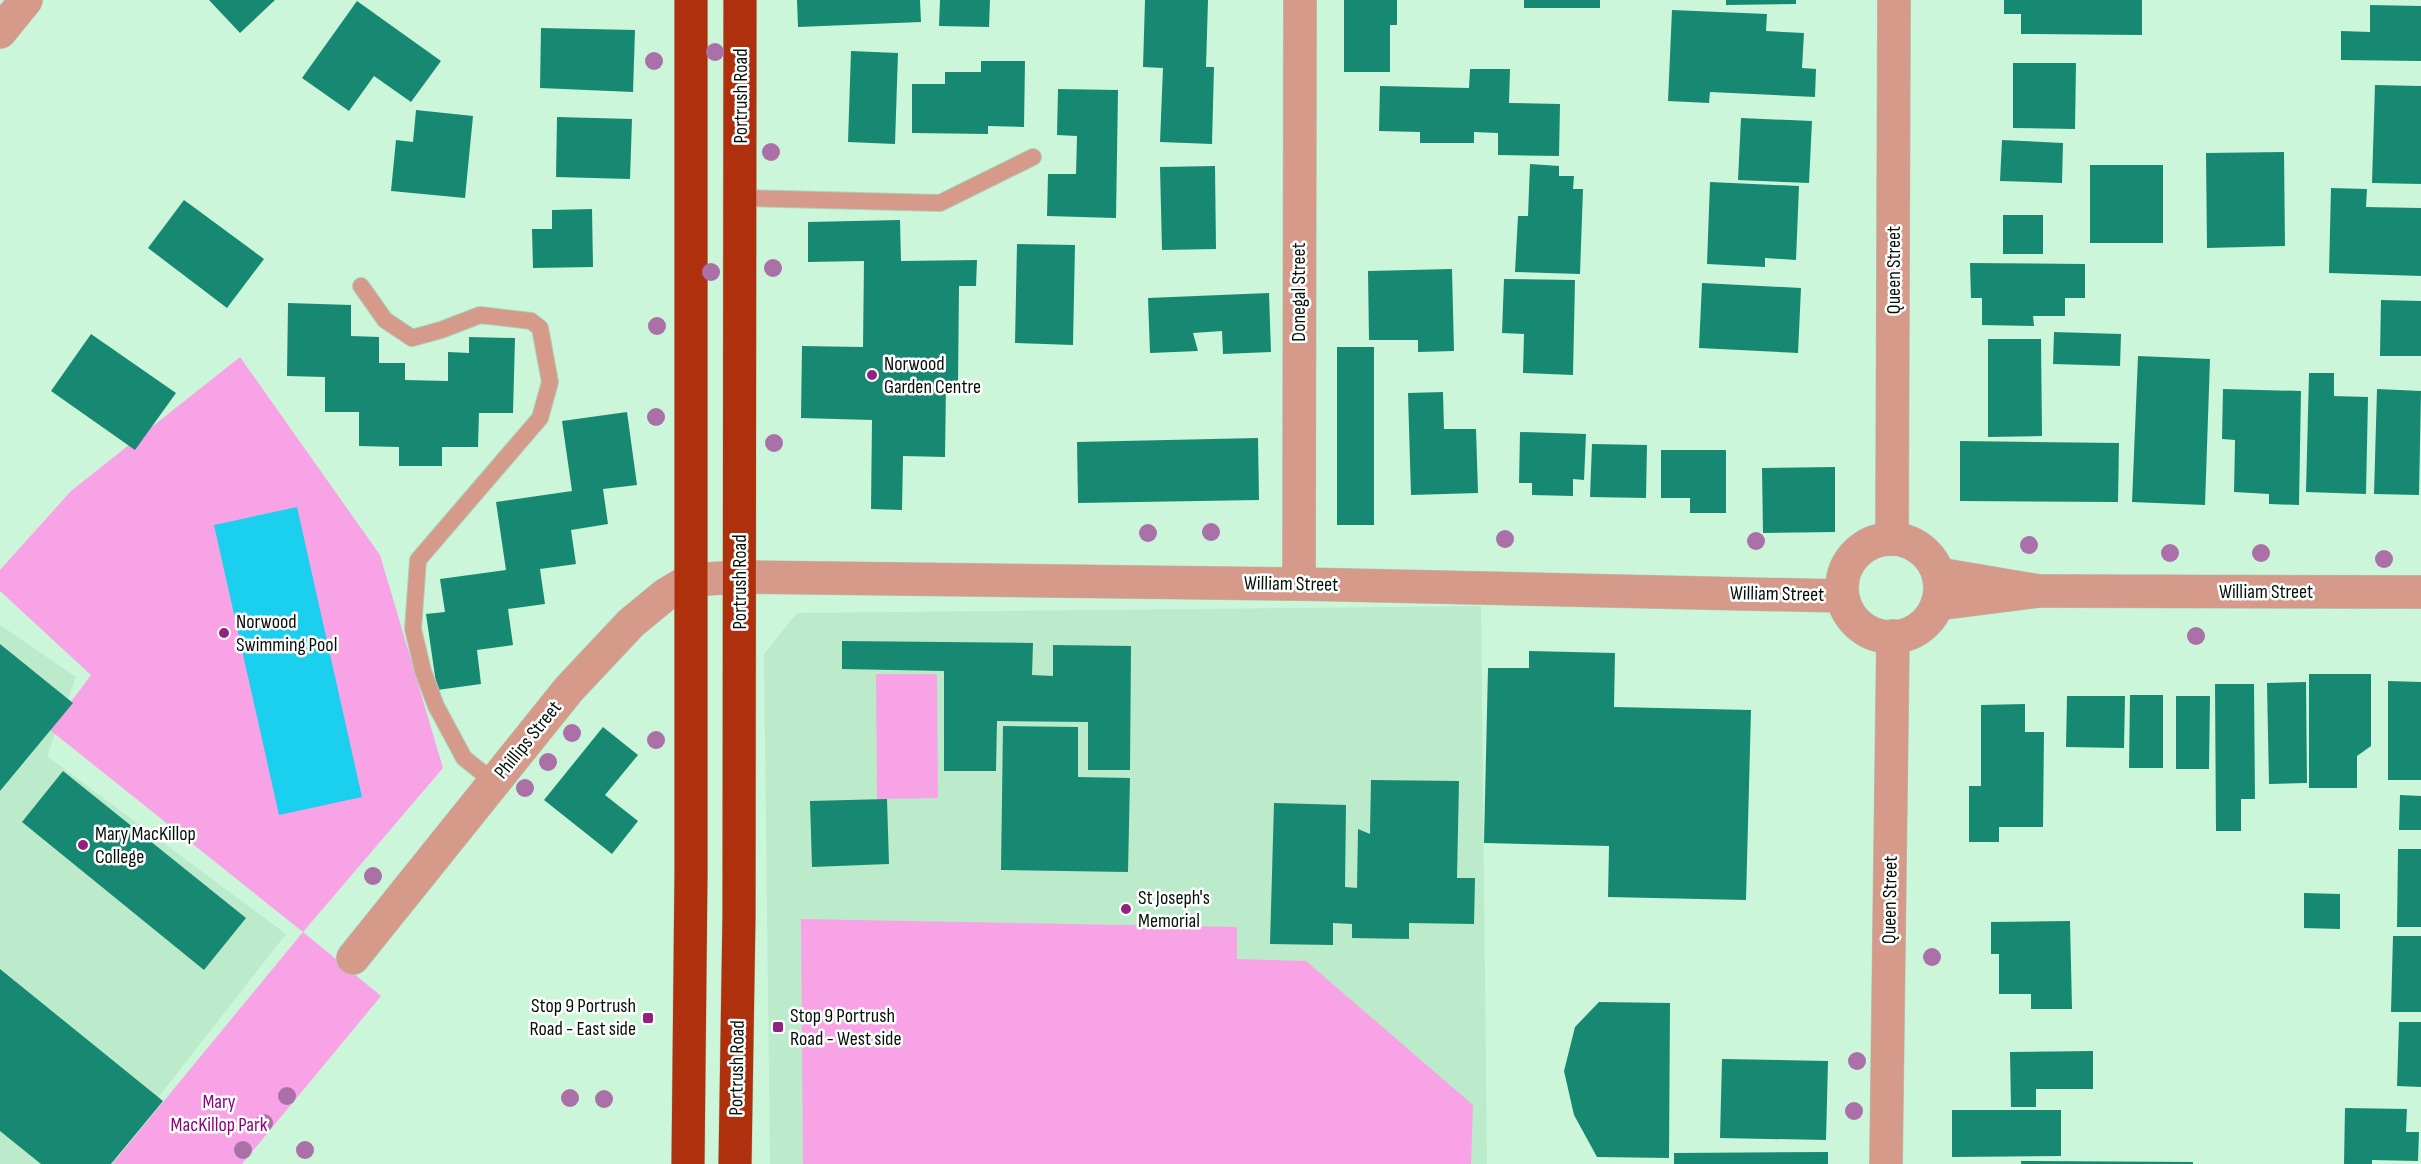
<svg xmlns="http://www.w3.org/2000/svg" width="2421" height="1164" viewBox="0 0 2421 1164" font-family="'Sofia Sans Condensed',sans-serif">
<rect width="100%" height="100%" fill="#ccf6d9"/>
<g fill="#bbebca">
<path d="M1481,606L1487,1164H770L764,654L797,613Z"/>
<path d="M0,625L76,677L47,756L286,934L106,1164H0Z"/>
</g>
<g fill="#f8a3e6">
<path d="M240,357L380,555L443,768L303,932L381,996L242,1164H112L303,932L50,730L91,675L0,591V570L71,491Z"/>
<path d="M876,674H937L938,798L877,799Z"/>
<path d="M801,919L1237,927V959L1306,961L1473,1105L1471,1164H803Z"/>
</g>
<path fill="#1bcfef" d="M297,507L362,797L279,815L214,525Z"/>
<g fill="#178972">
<path d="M209,0H275L240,33Z"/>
<path d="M797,0H920L921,22L798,27Z"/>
<path d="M940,0H990L989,27L939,26Z"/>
<path d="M1145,0H1208L1206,67H1214L1212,144L1160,142L1163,68L1143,67Z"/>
<path d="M1344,0H1397V25H1390V72H1344Z"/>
<rect x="1524" y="0" width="76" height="8"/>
<path d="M1726,0H1796V4L1726,5Z"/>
<path d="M2004,0H2142V35L2021,34V14H2004Z"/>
<path d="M357,1L441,61L411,102L374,76L349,111L302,78Z"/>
<path d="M2370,5L2421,6V61L2341,60V31L2370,32Z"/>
<path d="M1672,10L1767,14L1766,31L1804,33L1802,68L1816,69L1815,97L1710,92L1709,103L1668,101Z"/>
<path d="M541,28L635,30L633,92L540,88Z"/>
<path d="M851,51L898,53L895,144L848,142Z"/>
<path d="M981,61H1025L1024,127L988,126V134L912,133V84H945V72H981Z"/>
<path d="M2013,63H2076L2075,129L2013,128Z"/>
<path d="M1470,69H1510L1509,103L1560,104L1559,156L1498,155V133L1474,132V143H1420V132L1379,131L1380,86L1469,88Z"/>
<path d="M2375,85L2421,86V184L2372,183Z"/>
<path d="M1058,89L1118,90L1116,218L1047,216L1048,174H1076L1077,136L1057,135Z"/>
<path d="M416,110L473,116L465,198L391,191L396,140L413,142Z"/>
<path d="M557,117L632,119L630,179L556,177Z"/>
<path d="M1741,118L1812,121L1809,183L1738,180Z"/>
<path d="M2002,140L2063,143L2062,183L2000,181Z"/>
<path d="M2284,152L2285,246L2207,248L2206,153Z"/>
<path d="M1530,164L1559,166V176H1574L1573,189H1583L1580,274L1515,272L1518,216H1528Z"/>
<rect x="2090" y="165" width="73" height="78"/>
<path d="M1215,166L1216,249L1162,250L1160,167Z"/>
<path d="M1710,182L1799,186L1796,260L1765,258V267L1707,264Z"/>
<path d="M2331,188L2367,189L2366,207L2421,208V276L2329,273Z"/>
<path d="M184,200L264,259L227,308L148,248Z"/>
<path d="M592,209L593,267L533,268L532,229H552V210Z"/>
<rect x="2003" y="215" width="40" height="39"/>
<path d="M900,220L901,261L977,260L976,286H959L958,383H946L945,457L903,456L902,510L871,509L872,420L801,418L802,346L863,347L864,261L808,262V222Z"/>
<path d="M1017,244L1075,245L1073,345L1015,343Z"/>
<path d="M1970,263L2085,264V298H2065V316H2033L2034,326L1982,325V298H1971Z"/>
<path d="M1452,269L1454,351L1418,352V340H1369L1368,271Z"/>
<path d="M1504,279L1575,280L1573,375L1523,373L1524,334L1502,333Z"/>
<path d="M1702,283L1801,288L1798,353L1699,348Z"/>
<path d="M1269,293L1271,352L1223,354L1222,331L1193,333L1198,351L1150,353L1148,298Z"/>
<path d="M2381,300L2421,301V356H2380Z"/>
<path d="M288,303L351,305V336L379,337V363H405V380L448,381V352L469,353V337L515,338L513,413H479L478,447H442V466H399V447L359,446V412H325V377L287,376Z"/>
<path d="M2054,332L2121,334L2120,366L2053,364Z"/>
<path d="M91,334L176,393L135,450L51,391Z"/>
<path d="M1988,339H2041L2042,436L1988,437Z"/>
<rect x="1337" y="347" width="37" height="178"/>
<path d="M2138,356L2210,359L2205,505L2132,502Z"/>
<path d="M2309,373H2334V396L2368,397L2366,494L2306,492Z"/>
<path d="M2223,389L2301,391L2299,505L2269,504V494L2234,492L2235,440L2222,439Z"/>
<path d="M2377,389L2421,391L2419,495L2374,494Z"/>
<path d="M1443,392L1444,429H1476L1478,493L1411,495L1408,393Z"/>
<path d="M627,412L637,485L603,489L608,524L571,530L576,564L540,569L545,604L508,609L513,645L477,650L481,684L437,690L426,614L445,612L440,579L506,570L496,502L572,491L562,421Z"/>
<path d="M1520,432L1586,434L1584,480L1573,479V496L1532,495V483H1519Z"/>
<path d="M1258,438L1259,500L1078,503L1077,442Z"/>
<path d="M1960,441L2119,443L2118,502L1960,501Z"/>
<path d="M1592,444L1647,445L1646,498L1590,497Z"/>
<path d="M1661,450H1726V513H1690V498H1661Z"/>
<path d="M1835,467V532L1763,533L1762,468Z"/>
<path d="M842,641L1033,643L1032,675L1053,676V645L1131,646L1130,770H1088V722L997,721L996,771H944V671L842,669Z"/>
<path d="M0,644L73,703L0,791Z"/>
<path d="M1529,651L1615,653L1614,707L1751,710L1746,900L1608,897L1609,846L1484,843L1488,668H1529Z"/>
<path d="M2309,674H2371V746L2357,756V788H2309Z"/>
<path d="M2388,681L2421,682V780H2388Z"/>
<path d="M2306,682L2307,783L2269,784L2267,683Z"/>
<path d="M2215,684H2254L2255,799H2241V831H2216Z"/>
<path d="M2130,695H2163V768H2129Z"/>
<path d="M2067,696H2125L2124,748L2066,747Z"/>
<path d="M2176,696H2210L2209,769H2176Z"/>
<path d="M2025,704V732H2044L2043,827H1999V842H1969V786H1981V705Z"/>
<path d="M1003,726L1078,727V777L1130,778L1128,872L1001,870Z"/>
<path d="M603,727L638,755L605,795L638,821L612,854L544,800Z"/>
<path d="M63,771L246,918L204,970L22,822Z"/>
<path d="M1371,780L1459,781L1457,878H1475L1474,924L1409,923V939L1352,938V924L1333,923V945L1270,944L1274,803L1346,805L1345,887L1357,888L1358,829L1370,834Z"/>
<path d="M2400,795L2421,796V830H2399Z"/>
<path d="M887,799L889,864L812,867L810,801Z"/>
<path d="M2398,849H2421V927H2397Z"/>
<path d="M2304,893L2340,894V929L2304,928Z"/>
<path d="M2070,921L2072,1009H2031V994H1999V954H1991V922Z"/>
<path d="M2393,936H2421V1012H2391Z"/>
<path d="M0,969L163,1101L111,1164H41L0,1131Z"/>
<path d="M1599,1002L1670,1003L1669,1158L1597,1157L1574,1115L1564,1071L1575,1027Z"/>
<path d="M2399,1022H2421V1087L2397,1086Z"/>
<path d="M2093,1051V1089H2036V1107H2011L2010,1052Z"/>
<path d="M1722,1059L1828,1061L1826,1140L1720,1138Z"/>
<path d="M2345,1108L2407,1109L2406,1132H2419L2418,1161L2372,1160V1164H2344Z"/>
<path d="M1952,1110H2061V1156L1952,1157Z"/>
<path d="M1828,1152V1164H1674V1153Z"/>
<path d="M2021,1161L2193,1162V1164H2021Z"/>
</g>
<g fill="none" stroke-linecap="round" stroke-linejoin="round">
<defs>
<g id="lane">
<path d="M741,198L940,203L1033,157"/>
<path d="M361,286L385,320L412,338L441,330L480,315L531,321L540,328L550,382L540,418L418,560L413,629L423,671L436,706L464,758L494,782"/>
</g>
<g id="street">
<path d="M0,32L26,0"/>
<path d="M1892,539L1894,0"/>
<circle cx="1891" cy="588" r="49"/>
<path d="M1299,584L1300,0"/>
<path d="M2039,591L2421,592"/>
<path d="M1937,604L2039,591L1938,574"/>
<path d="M353,958L569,689L631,623L665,595L690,580L740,577L1299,584L1842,596"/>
<path d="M1886,1164L1893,636"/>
</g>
<g id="highway">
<path d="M688,1164L691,873V0"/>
<path d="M735,1164L739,915L740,0"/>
</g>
</defs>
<use href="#lane" stroke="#acd1b8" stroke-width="18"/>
<use href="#street" stroke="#acd1b8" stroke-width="34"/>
<use href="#highway" stroke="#acd1b8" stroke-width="34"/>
<use href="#lane" stroke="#d69a8b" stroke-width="16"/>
<use href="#street" stroke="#d69a8b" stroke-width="33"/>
<use href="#highway" stroke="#af300d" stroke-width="33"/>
</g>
<g fill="#ab70a8">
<circle cx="715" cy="52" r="9"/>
<circle cx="654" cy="61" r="9"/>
<circle cx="771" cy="152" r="9"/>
<circle cx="773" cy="268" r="9"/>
<circle cx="711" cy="272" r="9"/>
<circle cx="657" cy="326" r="9"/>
<circle cx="656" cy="417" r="9"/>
<circle cx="774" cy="443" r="9"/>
<circle cx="1211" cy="532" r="9"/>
<circle cx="1148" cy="533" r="9"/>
<circle cx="1505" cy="539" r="9"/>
<circle cx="1756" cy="541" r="9"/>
<circle cx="2029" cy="545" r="9"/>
<circle cx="2170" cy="553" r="9"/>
<circle cx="2261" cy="553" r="9"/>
<circle cx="2384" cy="559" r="9"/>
<circle cx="2196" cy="636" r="9"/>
<circle cx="572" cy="733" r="9"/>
<circle cx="656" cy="740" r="9"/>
<circle cx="548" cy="762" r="9"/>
<circle cx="525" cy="788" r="9"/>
<circle cx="373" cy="876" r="9"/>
<circle cx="1932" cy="957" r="9"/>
<circle cx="1857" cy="1061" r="9"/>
<circle cx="287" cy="1096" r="9"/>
<circle cx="570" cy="1098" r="9"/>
<circle cx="604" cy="1099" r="9"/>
<circle cx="1854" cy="1111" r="9"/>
<circle cx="264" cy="1123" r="9"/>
<circle cx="243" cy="1150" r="9"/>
<circle cx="305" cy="1150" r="9"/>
</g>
<g fill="#922182" stroke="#fff" stroke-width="2">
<circle cx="872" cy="375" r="6"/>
<circle cx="224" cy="633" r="6"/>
<circle cx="83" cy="845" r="6"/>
<circle cx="1126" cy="909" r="6"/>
<rect x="642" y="1012" width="12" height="12" rx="3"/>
<rect x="772" y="1021" width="12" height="12" rx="3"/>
</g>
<g text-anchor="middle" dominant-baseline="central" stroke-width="5" stroke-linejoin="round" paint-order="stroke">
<g font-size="20" fill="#041108" stroke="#fff">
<text transform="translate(741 96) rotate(-90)">Portrush Road</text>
<text transform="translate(1894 270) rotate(-90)">Queen Street</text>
<text transform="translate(1299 292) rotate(-90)">Donegal Street</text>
<text transform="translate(740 582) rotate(-90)">Portrush Road</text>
<text transform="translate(1291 584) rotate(1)">William Street</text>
<text x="2266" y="592">William Street</text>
<text transform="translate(1777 594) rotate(1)">William Street</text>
<text transform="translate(528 740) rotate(-51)">Phillips Street</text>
<text transform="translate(1890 900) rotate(-89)">Queen Street</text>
<text transform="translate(737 1068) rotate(-89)">Portrush Road</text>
</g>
<g font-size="20" fill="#041108" stroke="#fff" text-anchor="start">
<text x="884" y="364">Norwood<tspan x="884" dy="23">Garden Centre</tspan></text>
<text x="236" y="622">Norwood<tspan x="236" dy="23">Swimming Pool</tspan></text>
<text x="95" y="834">Mary MacKillop<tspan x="95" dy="23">College</tspan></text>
<text x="1138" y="898">St Joseph's<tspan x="1138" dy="23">Memorial</tspan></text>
<text x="636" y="1006" text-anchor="end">Stop 9 Portrush<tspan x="636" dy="23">Road - East side</tspan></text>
<text x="790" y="1016">Stop 9 Portrush<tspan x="790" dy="23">Road - West side</tspan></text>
</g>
<g font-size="20" fill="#900280" stroke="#fff">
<text x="219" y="1102">Mary<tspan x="219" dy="23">MacKillop Park</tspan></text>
</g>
</g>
</svg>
